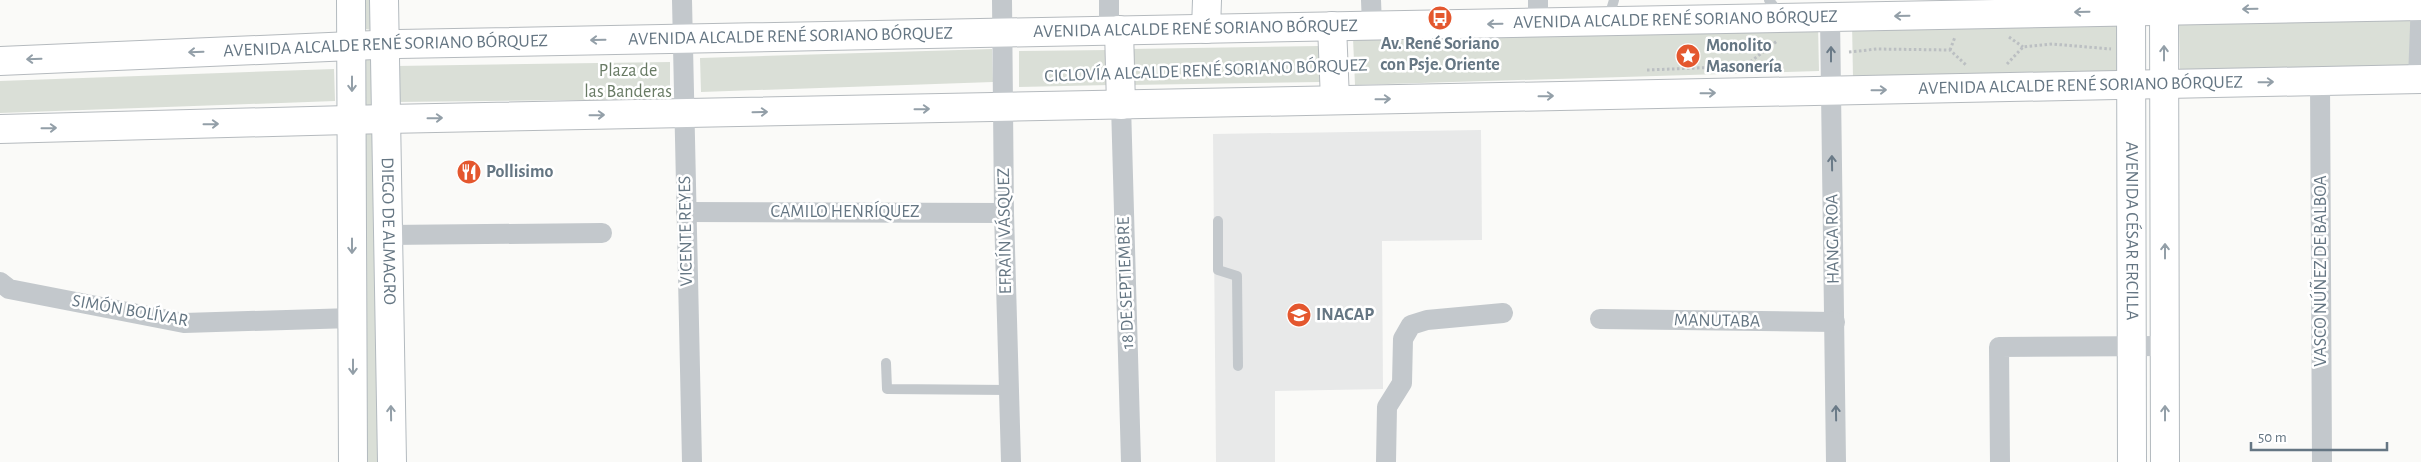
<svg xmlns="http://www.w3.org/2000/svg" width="2421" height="462" viewBox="0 0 2421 462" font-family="'Alegreya Sans',sans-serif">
<rect width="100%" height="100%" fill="#fafaf8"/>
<path fill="#e8e9e9" d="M1481,130L1482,240L1382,241L1383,389L1275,391V462H1216L1213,134Z"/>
<g fill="#dadfd7">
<path d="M360,0H376V31L361,28Z"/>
<path d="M2119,16L2120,71L1853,78L1852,22Z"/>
<path d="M2412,17L2413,67L2180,73L2179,23Z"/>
<path d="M1818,25L1819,71L1355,85L1353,38Z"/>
<path d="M1319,46L1320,82L1129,85V49Z"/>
<path d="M992,49L993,82L701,92L700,58Z"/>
<path d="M1110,50V85L1019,87V51Z"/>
<path d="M373,53L374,111L361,112L360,54Z"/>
<path d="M670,62V99L396,102V66Z"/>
<path d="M334,69L335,101L0,113V81Z"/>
<path d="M363,133L376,134L380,462H364Z"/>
</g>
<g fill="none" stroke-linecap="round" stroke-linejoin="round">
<defs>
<g id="secondary">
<path d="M351,0L353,462"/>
<path id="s1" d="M384,0L392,462"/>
<path id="s2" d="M2131,0L2132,462"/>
<path d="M2164,0L2165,462"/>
<path d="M1206,29L1207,0"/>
</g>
<g id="primary">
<path d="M1332,26L1335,100"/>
<path d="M1119,30L1121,105"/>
<path id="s3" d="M0,61L398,44L2421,6"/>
<path id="s4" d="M0,129L386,119L2421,79"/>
</g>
</defs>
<use href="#secondary" stroke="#b3babf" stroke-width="30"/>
<use href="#primary" stroke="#b5babe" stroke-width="30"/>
<g stroke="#bbbfc2" stroke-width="3" stroke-dasharray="2.5 2.5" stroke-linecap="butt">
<path d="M2009,37L2023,47"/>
<path d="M1950,50L1955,37"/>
<path d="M1849,52L1877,49L1950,50L1966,65"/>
<path d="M2007,64L2023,47L2052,44L2111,49"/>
<path d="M1647,70L1745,66L1777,41"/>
</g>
<g stroke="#c3c8cc" stroke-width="10">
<path d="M1769,0L1780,15"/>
<path d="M1608,20L1614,0"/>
<path d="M1218,221V270L1237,276L1238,366"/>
<path d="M886,363L887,389L1009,390"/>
</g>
<g stroke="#c3c8cc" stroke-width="20">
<path d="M682,0L692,462"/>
<path d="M1002,0L1004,213L1011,462"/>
<path d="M1371,0L1372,25"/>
<path d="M1538,0V23"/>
<path d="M1830,17L1836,462"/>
<path d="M1109,31V0"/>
<path d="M2418,79L2421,0"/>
<path d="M2320,81L2322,462"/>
<path d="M1121,105L1131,462"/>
<path d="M686,212L1004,213"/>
<path d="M388,235L602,233"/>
<path d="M0,282L9,289L184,323L352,318"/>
<path d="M1600,319L1835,322"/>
<path d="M1386,462L1387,407L1402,383L1403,339L1411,325L1427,320L1503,313"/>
<path d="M2000,462L1999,347L2165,346"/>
</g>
<use href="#secondary" stroke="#fff" stroke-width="28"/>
<use href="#primary" stroke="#fff" stroke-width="28"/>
</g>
<defs><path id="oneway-shaft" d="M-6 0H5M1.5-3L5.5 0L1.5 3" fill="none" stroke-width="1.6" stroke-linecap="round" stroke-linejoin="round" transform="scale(1.25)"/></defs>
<g stroke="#939fa8">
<use href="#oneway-shaft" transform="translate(2250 9) rotate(179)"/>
<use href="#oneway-shaft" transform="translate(2082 12) rotate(179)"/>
<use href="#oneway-shaft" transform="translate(1902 16) rotate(179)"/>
<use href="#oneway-shaft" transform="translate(1495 24) rotate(179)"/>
<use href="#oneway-shaft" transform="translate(598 40) rotate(179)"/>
<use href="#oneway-shaft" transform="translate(196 52) rotate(178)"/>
<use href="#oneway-shaft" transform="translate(2164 53) rotate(-90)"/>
<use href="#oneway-shaft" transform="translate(34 59) rotate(178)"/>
<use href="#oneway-shaft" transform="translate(2266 82) rotate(-1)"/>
<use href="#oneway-shaft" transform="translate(352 84) rotate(90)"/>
<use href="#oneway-shaft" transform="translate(1879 90) rotate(-1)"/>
<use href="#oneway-shaft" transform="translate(1708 93) rotate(-1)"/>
<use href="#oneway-shaft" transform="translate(1546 96) rotate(-1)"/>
<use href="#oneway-shaft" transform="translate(1383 99) rotate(-1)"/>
<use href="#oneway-shaft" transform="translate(922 109) rotate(-1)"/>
<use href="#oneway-shaft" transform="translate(760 112) rotate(-1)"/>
<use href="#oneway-shaft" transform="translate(597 115) rotate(-1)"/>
<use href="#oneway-shaft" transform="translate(435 118) rotate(-1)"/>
<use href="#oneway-shaft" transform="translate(211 124) rotate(-1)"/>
<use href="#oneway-shaft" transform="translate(49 128) rotate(-1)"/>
<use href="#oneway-shaft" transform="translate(352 246) rotate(90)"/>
<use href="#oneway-shaft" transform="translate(2165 251) rotate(-90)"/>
<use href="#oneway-shaft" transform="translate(353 367) rotate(90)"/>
<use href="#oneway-shaft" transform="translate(391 413) rotate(-91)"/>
<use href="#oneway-shaft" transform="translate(2165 413) rotate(-90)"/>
</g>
<g stroke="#6a7a87">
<use href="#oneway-shaft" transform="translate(1831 54) rotate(-90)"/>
<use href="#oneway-shaft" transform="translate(1832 163) rotate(-91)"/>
<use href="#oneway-shaft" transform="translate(1836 413) rotate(-91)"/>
</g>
<defs>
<symbol id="bus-disc" viewBox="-11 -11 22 22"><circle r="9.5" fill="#e4572e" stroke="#fff"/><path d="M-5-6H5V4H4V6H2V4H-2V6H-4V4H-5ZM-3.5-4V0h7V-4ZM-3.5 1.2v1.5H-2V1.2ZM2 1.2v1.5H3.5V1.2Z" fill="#fff"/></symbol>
<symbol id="sight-disc" viewBox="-11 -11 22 22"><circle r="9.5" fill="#e4572e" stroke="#fff"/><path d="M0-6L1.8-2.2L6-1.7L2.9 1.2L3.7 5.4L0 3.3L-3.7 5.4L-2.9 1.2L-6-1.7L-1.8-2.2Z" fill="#fff"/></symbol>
<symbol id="restaurant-disc" viewBox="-11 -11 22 22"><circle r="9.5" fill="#e4572e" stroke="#fff"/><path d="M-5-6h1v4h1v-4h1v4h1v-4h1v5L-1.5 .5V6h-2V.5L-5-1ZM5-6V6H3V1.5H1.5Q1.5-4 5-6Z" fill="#fff"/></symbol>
<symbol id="university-disc" viewBox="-11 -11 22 22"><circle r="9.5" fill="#e4572e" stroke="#fff"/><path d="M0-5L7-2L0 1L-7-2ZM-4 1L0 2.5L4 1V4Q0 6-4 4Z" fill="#fff"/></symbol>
</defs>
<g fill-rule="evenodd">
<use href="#bus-disc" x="1426" y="4" width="28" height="28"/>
<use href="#sight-disc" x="1674" y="42" width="28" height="28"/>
<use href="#restaurant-disc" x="455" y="158" width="28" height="28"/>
<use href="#university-disc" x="1285" y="301" width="28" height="28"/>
</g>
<g text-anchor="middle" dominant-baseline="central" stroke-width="5" stroke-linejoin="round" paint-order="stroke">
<g font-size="18" fill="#657683" stroke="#fff">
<text stroke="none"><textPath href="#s3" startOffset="1676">AVENIDA ALCALDE RENÉ SORIANO BÓRQUEZ</textPath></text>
<text stroke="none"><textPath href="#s3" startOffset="1196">AVENIDA ALCALDE RENÉ SORIANO BÓRQUEZ</textPath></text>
<text stroke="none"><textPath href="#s3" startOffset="791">AVENIDA ALCALDE RENÉ SORIANO BÓRQUEZ</textPath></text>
<text stroke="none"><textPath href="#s3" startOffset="386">AVENIDA ALCALDE RENÉ SORIANO BÓRQUEZ</textPath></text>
<text transform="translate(1206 71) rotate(-2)">CICLOVÍA ALCALDE RENÉ SORIANO BÓRQUEZ</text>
<text stroke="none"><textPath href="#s4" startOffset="2081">AVENIDA ALCALDE RENÉ SORIANO BÓRQUEZ</textPath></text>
<text x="845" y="212">CAMILO HENRÍQUEZ</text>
<text stroke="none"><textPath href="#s1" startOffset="231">DIEGO DE ALMAGRO</textPath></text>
<text transform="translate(686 231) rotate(-91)">VICENTE REYES</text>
<text transform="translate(1005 231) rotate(-91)">EFRAÍN VÁSQUEZ</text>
<text stroke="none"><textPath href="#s2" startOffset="231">AVENIDA CÉSAR ERCILLA</textPath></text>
<text transform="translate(1833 239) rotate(-91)">HANGA ROA</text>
<text transform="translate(2321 271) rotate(-90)">VASCO NÚÑEZ DE BALBOA</text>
<text transform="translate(1126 283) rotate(-92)">18 DE SEPTIEMBRE</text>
<text transform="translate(130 311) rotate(10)">SIMÓN BOLÍVAR</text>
<text transform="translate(1717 321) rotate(1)">MANUTABA</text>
</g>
<g font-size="18" font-weight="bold" fill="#657683" stroke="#fff" text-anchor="start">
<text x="1440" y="44" text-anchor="middle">Av. René Soriano<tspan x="1440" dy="21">con Psje. Oriente</tspan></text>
<text x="1706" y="46">Monolito<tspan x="1706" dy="21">Masonería</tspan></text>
<text x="486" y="172">Pollisimo</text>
<text x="1316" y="315">INACAP</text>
</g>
<g font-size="18" fill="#687a64" stroke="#fff">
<text x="628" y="71">Plaza de<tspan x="628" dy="21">las Banderas</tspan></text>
</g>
</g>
<path d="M2251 442v8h136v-8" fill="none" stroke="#657683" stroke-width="2.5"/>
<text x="2258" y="442" font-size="15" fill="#657683" stroke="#ffffff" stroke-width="4" paint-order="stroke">50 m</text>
</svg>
